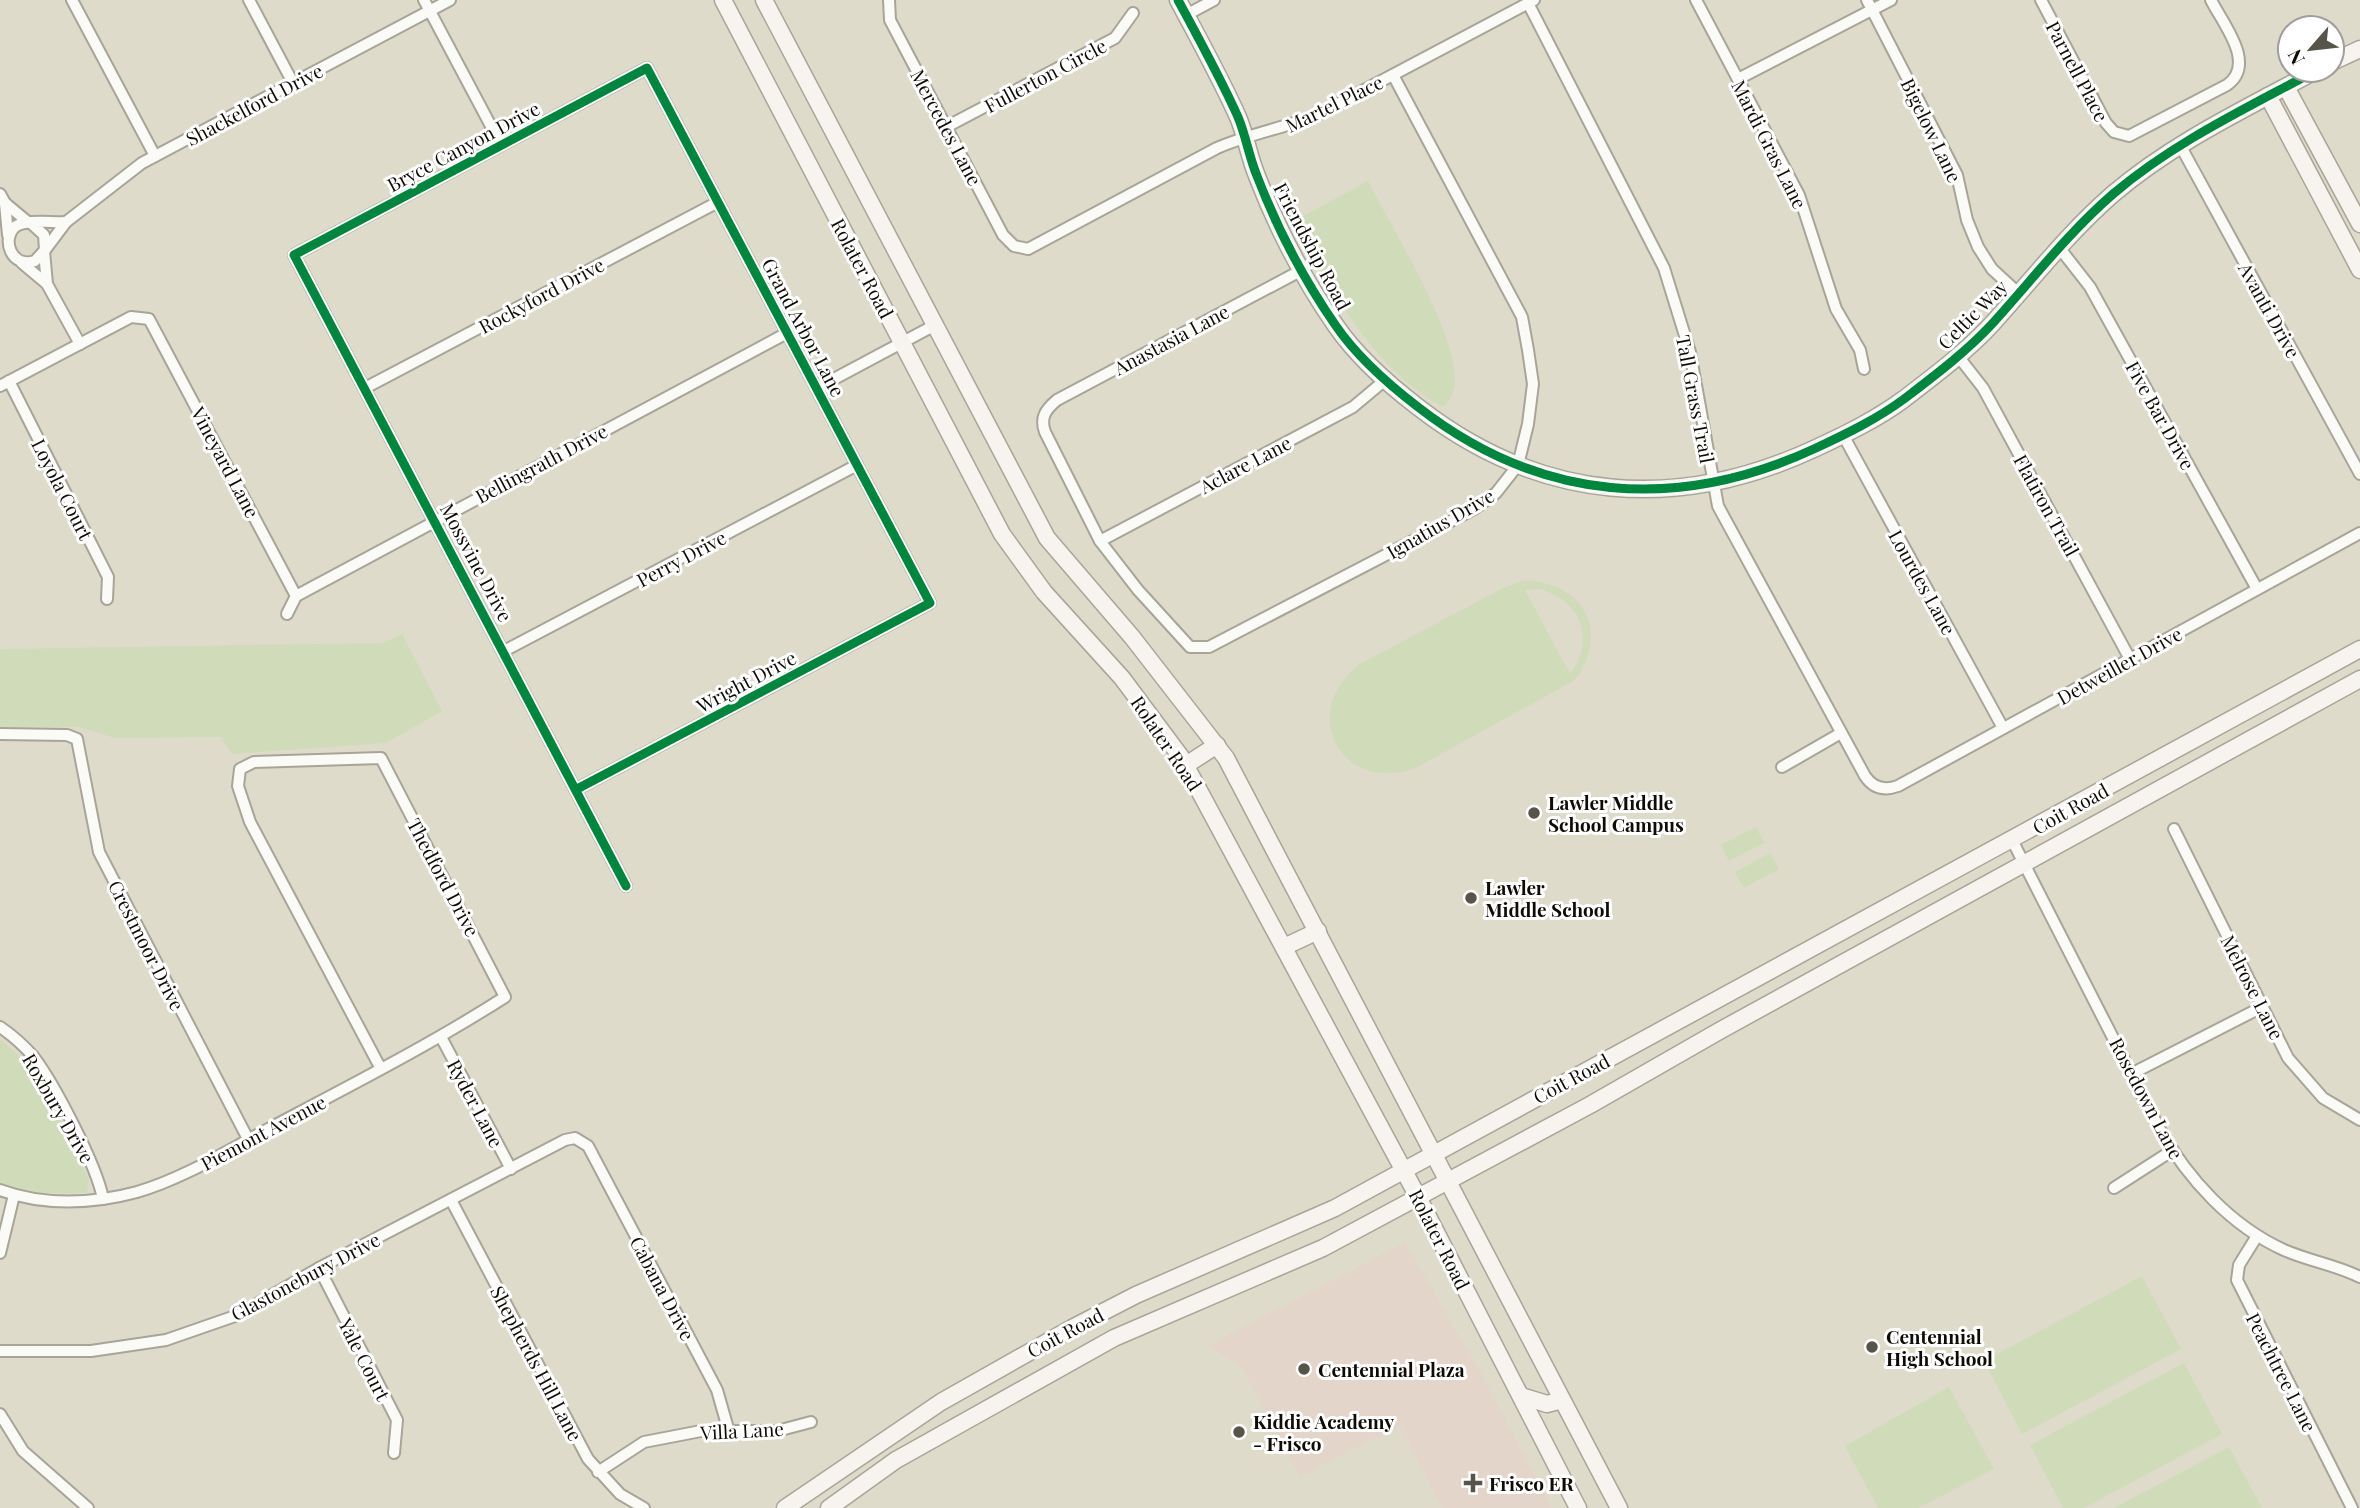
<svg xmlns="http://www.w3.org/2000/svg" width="2360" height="1508" viewBox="0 0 2360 1508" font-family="'Playfair Display',serif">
<rect width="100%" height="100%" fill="#dedbcb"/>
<path fill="#e4d5ca" d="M1405,1242L1481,1373L1552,1508H1442L1400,1426L1300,1477L1242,1369L1209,1345Z"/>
<g fill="#d0dbba" fill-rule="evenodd">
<path d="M1368,181C1393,230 1453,326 1455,378C1455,390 1451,400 1443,407C1370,367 1332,290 1294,221Z"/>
<path d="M1523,581C1583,580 1611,631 1575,680L1416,768C1341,795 1297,712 1360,664L1505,587ZM1540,589C1581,601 1596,639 1570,674L1525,590Z"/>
<path d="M402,634L442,711L386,743L232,754L221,737L115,738L79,727H0V649L383,643Z"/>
<path d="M1756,827L1764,843L1729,861L1721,845Z"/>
<path d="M1770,853L1779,869L1744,888L1735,872Z"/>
<path d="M0,1039C45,1073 65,1131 89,1180L87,1193H27L0,1184Z"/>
<path d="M2142,1276L2181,1349L2022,1434L1984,1361Z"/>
<path d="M2184,1363L2222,1434L2084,1508H2063L2030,1445Z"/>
<path d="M1949,1387L1994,1469L1918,1508H1878L1845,1446Z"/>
<path d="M2229,1447L2262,1508H2114Z"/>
</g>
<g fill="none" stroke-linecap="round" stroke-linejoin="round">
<defs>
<g id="street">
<path d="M72,0L155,156"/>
<path d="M249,0L293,83"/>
<path d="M424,0L501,145"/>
<path d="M889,0L890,20L1003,235L1014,246L1028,249L1217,148C1249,134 1284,128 1317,115L1534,0"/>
<path d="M1696,0L1799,195L1836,309L1860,350L1864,369"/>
<path d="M1867,0L1957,175L1967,220L1978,247L1992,269L2018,293"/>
<path d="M2041,0L2106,123L2114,132L2129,136L2227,85C2257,64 2223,24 2211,0"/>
<path d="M1528,3L1664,268L1690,352L1718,506L1865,776C1873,788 1884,791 1898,786L2360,533"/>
<path d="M1186,15L1214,0"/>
<path d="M1738,79L1891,0"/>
<path d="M948,126L1115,38L1133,13"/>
<path d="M2180,145L2360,474"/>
<path d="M0,194L5,203L8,235"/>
<path d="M5,203L29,223"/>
<path d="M32,224L44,235L45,250L35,261C12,269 0,239 16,226C28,219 53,223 66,222"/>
<path d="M2058,246L2090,287L2257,589"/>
<path d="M45,250L66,222L142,163L450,0"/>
<path d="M44,251L47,284"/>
<path d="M22,263L47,284L80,344"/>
<path d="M1302,270L1057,400C1045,410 1040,418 1045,432L1100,541L1138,590L1190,647H1209L1474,509L1496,493L1518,465L1528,424L1533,384L1528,350L1522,317L1393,75"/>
<path d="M1958,356L1983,388L2130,659"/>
<path d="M9,381L108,577L107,599"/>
<path d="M0,386L131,317L149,319L296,596"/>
<path d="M365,388L718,202"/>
<path d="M817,388L935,325"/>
<path d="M1843,435L2003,728"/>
<path d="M1100,541L1353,407L1384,381"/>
<path d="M296,596L787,333"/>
<path d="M287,614L296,596"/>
<path d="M504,651L857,465"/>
<path d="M0,734L67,735L77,739L99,852L248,1139"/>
<path d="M1782,767L1841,733"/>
<path d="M577,789L930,603L647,68L294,255L626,886"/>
<path d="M2174,829L2288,1058L2323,1098L2360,1120"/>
<path d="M2012,840L2159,1128C2188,1179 2231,1226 2284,1250C2309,1261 2336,1265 2360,1277"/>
<path d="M0,1027C12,1035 23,1045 33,1056C54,1083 97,1166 103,1199"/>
<path d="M441,1037L511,1169"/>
<path d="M2133,1073L2262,1007"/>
<path d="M2114,1188L2173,1150"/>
<path d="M0,1190C43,1206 93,1204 137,1192C185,1178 228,1150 272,1127C351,1085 430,1045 505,997L381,758L254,762L240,769L238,786L250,822L381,1069"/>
<path d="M451,1200L588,1459L620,1494L644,1508"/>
<path d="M2257,1236L2239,1265L2237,1280L2352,1508"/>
<path d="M0,1253L14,1195"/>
<path d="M319,1268L397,1420L394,1453"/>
<path d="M0,1351H91L166,1340L238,1315L319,1268L565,1140L575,1138L588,1146L717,1390L729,1432"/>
<path d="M0,1414L23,1451L88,1508"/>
<path d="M598,1472L644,1442L701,1431H777L811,1422"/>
</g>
<g id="secondary">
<path d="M723,0L1002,534L1044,592L1122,678L1181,757L1418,1197L1578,1508"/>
<path d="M764,0L1047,538L1132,637L1226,758L1619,1508"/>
<path d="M1178,0C1199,39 1220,77 1238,117C1246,136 1249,157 1257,176C1277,228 1304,280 1336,326C1358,358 1388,384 1418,407C1540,502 1677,513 1816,448C1846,434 1877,419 1904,399C1934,376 1966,352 1992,324C2032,280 2068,233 2113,194C2174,142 2247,108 2317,70"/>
<path d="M2332,62L2360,49"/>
<path d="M2286,87L2360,224"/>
<path d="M2268,96L2360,270"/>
<path d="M1186,765L1217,745"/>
<path d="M1284,947L1318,931"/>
<path d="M1521,1396L1547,1404L1562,1400"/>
<path d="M785,1508L941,1402L1072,1328L1136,1295L1335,1208L2360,649"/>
<path d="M829,1508L896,1460L1114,1338L1323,1248L1590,1105L1721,1030L2360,679"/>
</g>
</defs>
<use href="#street" stroke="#a8a598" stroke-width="14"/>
<use href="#secondary" stroke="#a8a598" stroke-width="19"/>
<use href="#street" stroke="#fafaf7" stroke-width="10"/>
<use href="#secondary" stroke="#f7f4f0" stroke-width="16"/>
<defs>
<g id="cycleway">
<path d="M1178,0C1199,39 1220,77 1238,117C1246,136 1249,157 1257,176C1277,228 1304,280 1336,326C1358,358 1388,384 1418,407C1540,502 1677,513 1816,448C1846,434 1877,419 1904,399C1934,376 1966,352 1992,324C2032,280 2068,233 2113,194C2174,142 2247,108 2317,70"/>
<path d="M577,789L930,603L647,68L294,255L626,886"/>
</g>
</defs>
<use href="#cycleway" stroke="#fff" stroke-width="13"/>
<use href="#cycleway" stroke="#00873e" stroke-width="9"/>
</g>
<g fill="#57544a" stroke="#fff" stroke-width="2.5">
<circle cx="1534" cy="813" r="7"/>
<circle cx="1471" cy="898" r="7"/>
<circle cx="1872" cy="1347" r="7"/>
<circle cx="1304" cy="1369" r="7"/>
<circle cx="1239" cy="1432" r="7"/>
<path d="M1469.5 1472.5h7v7h7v7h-7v7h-7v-7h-7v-7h7z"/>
</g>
<g text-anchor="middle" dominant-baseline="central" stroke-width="6" stroke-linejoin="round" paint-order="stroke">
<g font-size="19" fill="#0e0c04" stroke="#fff">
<text transform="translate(2078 71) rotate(62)">Parnell Place</text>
<text transform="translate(1045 75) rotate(-28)">Fullerton Circle</text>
<text transform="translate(1334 103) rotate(-26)">Martel Place</text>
<text transform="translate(254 104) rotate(-28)">Shackelford Drive</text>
<text transform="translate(947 127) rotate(62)">Mercedes Lane</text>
<text transform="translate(1932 130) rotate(64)">Bigelow Lane</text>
<text transform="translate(1770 144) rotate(63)">Mardi Gras Lane</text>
<text transform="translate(463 146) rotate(-28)">Bryce Canyon Drive</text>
<text transform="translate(1313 246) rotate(62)">Friendship Road</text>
<text transform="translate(863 268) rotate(62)">Rolater Road</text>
<text transform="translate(541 295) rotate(-28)">Rockyford Drive</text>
<text transform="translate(2270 310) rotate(61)">Avanti Drive</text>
<text transform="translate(1972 314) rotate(-45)">Celtic Way</text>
<text transform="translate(804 327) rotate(62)">Grand Arbor Lane</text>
<text transform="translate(1171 339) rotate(-28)">Anastasia Lane</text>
<text transform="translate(1696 399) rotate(79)">Tall Grass Trail</text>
<text transform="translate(2161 415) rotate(61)">Five Bar Drive</text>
<text transform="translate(226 462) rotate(62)">Vineyard Lane</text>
<text transform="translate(541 463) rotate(-28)">Bellingrath Drive</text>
<text transform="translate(1245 464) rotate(-28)">Aclare Lane</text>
<text transform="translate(63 489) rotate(63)">Loyola Court</text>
<text transform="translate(2047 505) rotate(61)">Flatiron Trail</text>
<text transform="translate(1440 523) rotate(-30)">Ignatius Drive</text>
<text transform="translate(681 558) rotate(-28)">Perry Drive</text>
<text transform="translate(477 562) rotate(62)">Mossvine Drive</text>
<text transform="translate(1923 582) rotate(61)">Lourdes Lane</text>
<text transform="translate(2119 665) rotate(-29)">Detweiller Drive</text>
<text transform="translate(746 681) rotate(-28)">Wright Drive</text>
<text transform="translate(1167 743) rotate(56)">Rolater Road</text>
<text transform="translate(2070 808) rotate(-29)">Coit Road</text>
<text transform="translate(444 877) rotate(62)">Thedford Drive</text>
<text transform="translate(147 945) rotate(63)">Crestmoor Drive</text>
<text transform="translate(2253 987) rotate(63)">Melrose Lane</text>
<text transform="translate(1571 1078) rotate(-28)">Coit Road</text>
<text transform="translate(2147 1098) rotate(62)">Rosedown Lane</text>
<text transform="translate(476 1103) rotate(62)">Ryder Lane</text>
<text transform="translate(59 1108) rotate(60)">Roxbury Drive</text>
<text transform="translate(263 1132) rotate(-28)">Piemont Avenue</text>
<text transform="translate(1440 1239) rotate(63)">Rolater Road</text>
<text transform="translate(305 1276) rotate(-28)">Glastonebury Drive</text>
<text transform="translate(663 1288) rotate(62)">Cabana Drive</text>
<text transform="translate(1065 1332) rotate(-28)">Coit Road</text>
<text transform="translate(365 1359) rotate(63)">Yale Court</text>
<text transform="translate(537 1363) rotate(62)">Shepherds Hill Lane</text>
<text transform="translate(2282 1372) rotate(63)">Peachtree Lane</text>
<text transform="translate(742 1430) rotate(-3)">Villa Lane</text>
</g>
<g font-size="19" font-weight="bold" fill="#0e0c04" stroke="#fff" text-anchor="start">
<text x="1548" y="802">Lawler Middle<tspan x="1548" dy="22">School Campus</tspan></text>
<text x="1485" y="887">Lawler<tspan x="1485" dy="22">Middle School</tspan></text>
<text x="1886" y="1336">Centennial<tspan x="1886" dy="22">High School</tspan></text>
<text x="1318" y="1369">Centennial Plaza</text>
<text x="1253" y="1421">Kiddie Academy<tspan x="1253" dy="22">- Frisco</tspan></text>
<text x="1489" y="1483">Frisco ER</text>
</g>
</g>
<g transform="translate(2311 49) rotate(242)"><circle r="33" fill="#ffffff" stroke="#9f9e9b" stroke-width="2"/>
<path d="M0-5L12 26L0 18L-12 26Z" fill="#57544a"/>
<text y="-10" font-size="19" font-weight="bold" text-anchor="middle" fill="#0e0c04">N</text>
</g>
</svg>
